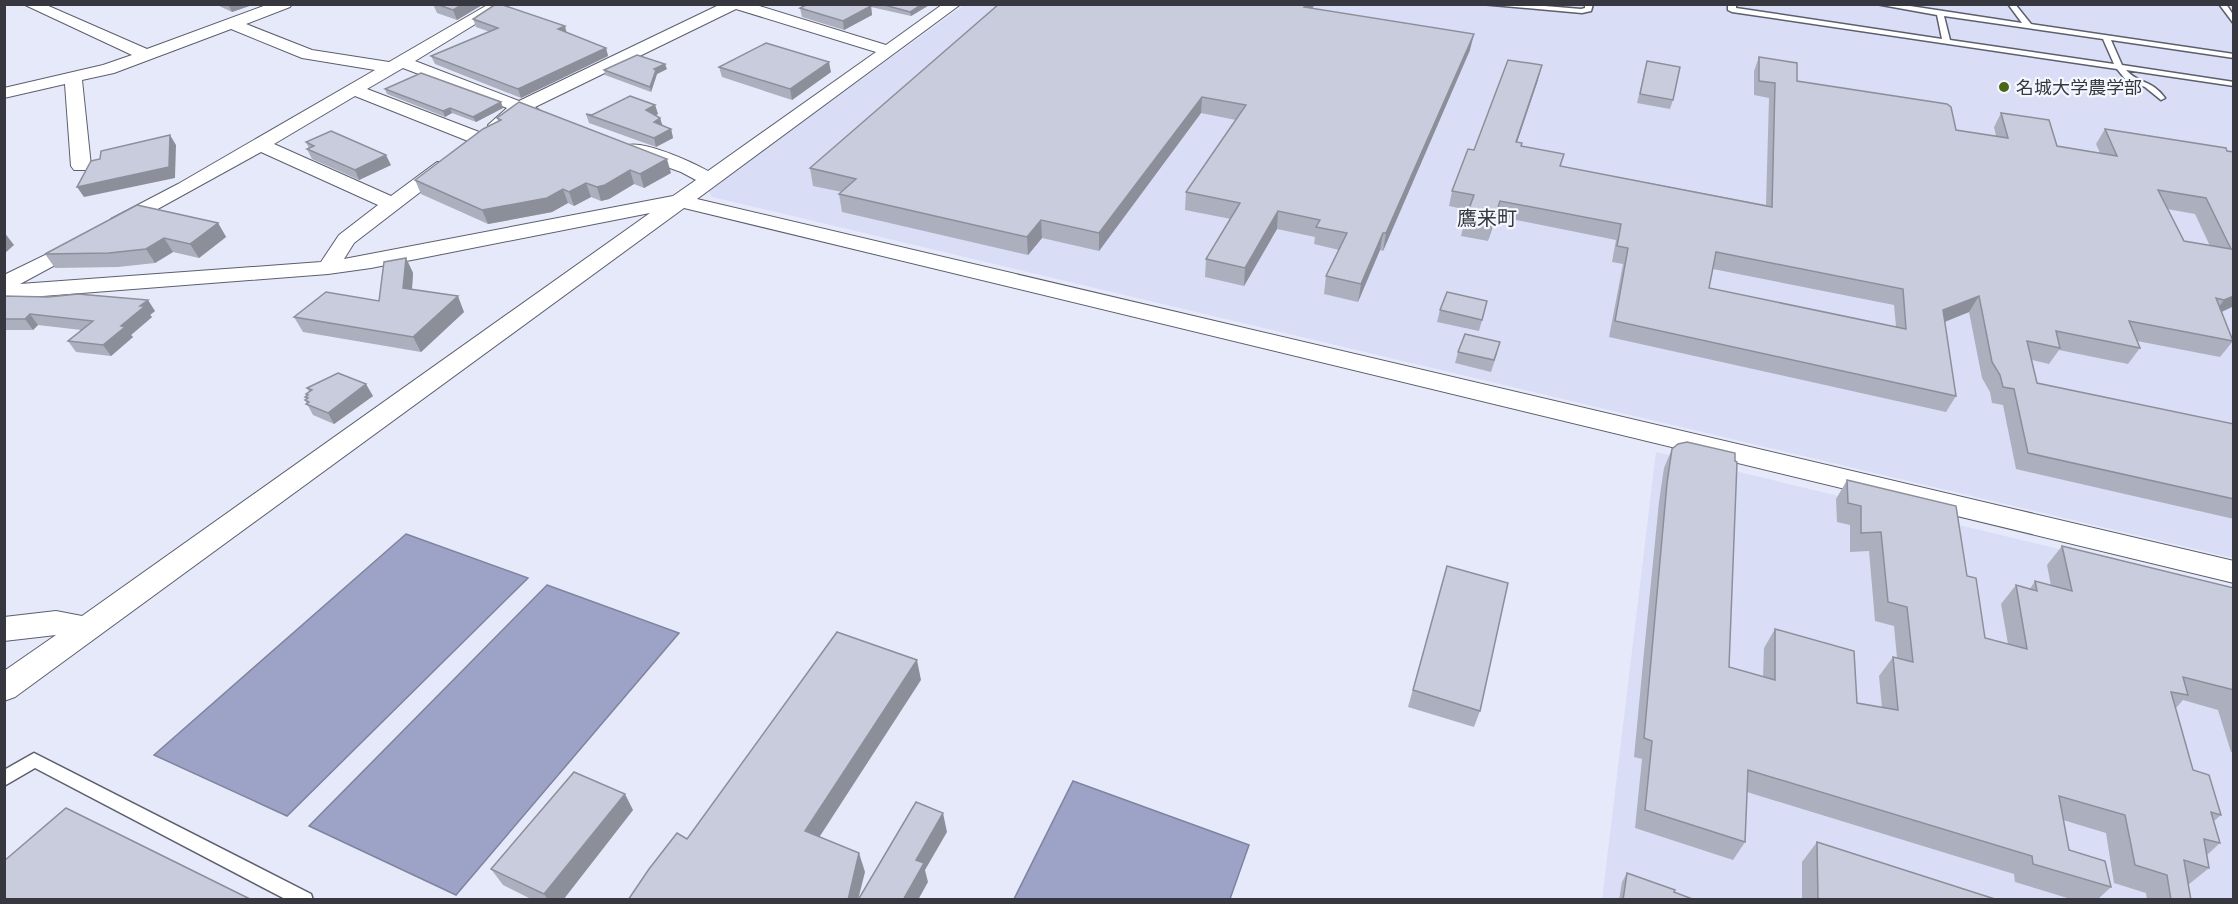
<svg xmlns="http://www.w3.org/2000/svg" width="2238" height="904" viewBox="0 0 2238 904" font-family="'Roboto Condensed','Noto Sans JP',sans-serif">
<rect width="100%" height="100%" fill="#e6e9fa"/>
<g fill="#d9def6">
<path d="M964,5H2233V558L712,197L708,190Z"/>
<path d="M1656,452L2233,591V899L1602,900Z"/>
</g>
<g fill="#9da3c6" stroke="#7e839e" stroke-width="1.5">
<path d="M406,534L528,578L287,816L154,755Z"/>
<path d="M547,585L679,633L456,895L309,826Z"/>
<path d="M1073,781L1249,845L1230,899H1014Z"/>
</g>
<g fill="none" stroke-linecap="round" stroke-linejoin="round">
<defs>
<g id="service">
<path d="M1481,4H1522L1581,9L1585,8V4H1593L1591,11L1582,13Z"/>
<path d="M1728,4H1736V8L1942,39L1937,15L1876,4H1897L2022,23L2008,4H2015L2031,24L2234,54V58L2111,40L2122,65L2234,82V86L2126,70C2140,85 2151,79 2165,98L2161,100L2145,87L2126,80L2117,69L1732,12L1728,10ZM1944,16L2103,39L2114,64L1950,40Z"/>
<path d="M2219,4H2226L2234,16V24Z"/>
<path d="M34,753L311,894L313,900H287L35,768L4,786V770Z"/>
</g>
<path id="minor" d="M23,4H44L147,49L269,4H292L290,7L246,24L312,50L389,62L489,4H508L415,61L519,101L721,4H753L886,45L943,4H961L697,199L2234,561V583L684,208L15,697L4,701V671L56,635L4,641V617L56,611L82,616L650,213L371,268L328,274L4,299V275L78,239L85,241L88,245L85,249L20,284L321,262L339,235L378,205L261,152L125,227H111L108,223L111,219L178,184L375,70L302,58L231,29L114,73L82,80L91,166L88,170H74L71,166L65,84L4,98V88L103,65L132,55ZM736,9L876,52L708,171C692,162 646,141 628,145L626,149L628,153L681,172L696,180L673,196L344,259L354,243L454,166L451,162H437L391,196L274,144L355,96L473,143H487L489,139L487,135L367,89L403,68L507,108L488,125L491,129C504,132 512,122 522,114L533,117L539,116L542,112L535,107Z"/>
</defs>
<use href="#service" stroke="#5c5f6d" stroke-width="3"/>
<use href="#minor" stroke="#5c5f6d" stroke-width="2"/>
<use href="#service" fill="#fff" fill-rule="evenodd"/>
<use href="#minor" fill="#fff" fill-rule="evenodd"/>
</g>
<g fill="#acafbd" fill-rule="evenodd">
<path d="M215,4H255L232,12Z"/>
<path d="M433,4H482V5L457,20L437,13Z"/>
<path d="M865,4H931L911,16L871,7L872,15L844,30L802,17L800,8Z"/>
<path d="M1312,9L1470,50L1383,251L1380,250L1358,302L1324,294L1326,276L1339,250L1314,244L1315,237L1277,229L1244,286L1205,277L1206,259L1231,219L1185,210L1186,192L1236,120L1201,113L1099,251L1042,238L1028,255L842,212L839,194L842,192L813,186L810,168Z"/>
<path d="M473,19L567,33L606,48L608,56L521,98L435,64L431,56L490,32L476,27Z"/>
<path d="M1759,57L1797,81L1956,130L1996,136L1994,127L2001,113L2057,146L2100,153L2096,144L2105,129L2234,152V306L2222,312L2233,341L2220,357L2137,341L2140,348L2128,364L2059,350L2049,364L2032,360L2037,383L2234,424V519L2016,469L2003,405L1992,403L1990,392L1982,378L1969,312L1945,322L1956,396L1946,412L1609,337L1623,264L1612,262L1616,240L1496,216L1488,241L1461,236L1465,220L1468,210L1449,206L1452,191L1474,150L1538,80L1517,142L1521,146L1561,166L1766,205L1769,98L1754,95V71ZM2167,209L2195,214L2210,246L2184,241ZM1713,269L1894,305L1896,327L1709,288Z"/>
<path d="M1647,61L1673,100L1670,109L1637,103Z"/>
<path d="M719,67L831,72L792,100L722,77Z"/>
<path d="M667,69L657,74L651,92L605,75L604,70Z"/>
<path d="M385,89L503,108L476,122L452,113L445,117L387,94Z"/>
<path d="M655,105L658,114L656,115L660,118L662,126L671,129L673,138L656,147L589,123L586,114L592,115Z"/>
<path d="M497,118L671,173L644,188L634,184L609,199L601,201L591,197L574,206L568,203L552,212L488,224L421,194L415,180L498,121Z"/>
<path d="M306,142L391,165L359,180L312,159L307,149L309,148Z"/>
<path d="M218,223L226,237L199,258L173,252L155,263L118,267L55,268L45,254Z"/>
<path d="M406,258L413,273L412,289L464,312L421,352L303,332L294,317L379,301Z"/>
<path d="M4,296L155,311L150,315L152,317L131,335L133,337L111,356L76,352L68,341L81,330L38,325L33,330H4Z"/>
<path d="M1440,310L1484,313L1479,331L1437,322Z"/>
<path d="M1458,352L1497,354L1491,372L1455,363Z"/>
<path d="M307,388L373,396L334,424L313,415L305,400L306,399L305,397L307,396L306,394L309,392Z"/>
<path d="M1672,449L1729,667L1763,677L1764,648L1775,629L1857,703L1882,708L1879,676L1893,657L1897,658L1894,626L1875,621L1869,551L1850,552V525L1837,522L1836,499L1847,480L1967,576L1985,638L2008,644L2001,604L2016,585L2030,589L2035,581L2051,586L2047,565L2062,546L2234,588V753L2231,752L2218,710L2183,700L2176,708L2193,770L2221,815L2214,821L2220,843L2207,855L2209,868L2188,885L2191,900H2147L2146,893L2114,883L2106,833L2063,820L2069,850L2111,887L2097,900H2074L2015,882L2014,874L1747,792L1745,842L1733,860L1635,828L1642,759L1634,757L1644,652L1659,502L1664,468Z"/>
<path d="M1447,566L1480,711L1474,727L1408,707Z"/>
<path d="M633,810L563,900H533L503,885L491,869Z"/>
<path d="M1817,842L1998,900H1802V862Z"/>
<path d="M1627,873L1674,892L1695,900H1619L1622,882Z"/>
</g>
<g fill="#8c8f9a">
<path d="M228,4H255L232,12Z"/>
<path d="M463,4H482V5L457,20L453,10Z"/>
<path d="M922,4H931L911,16L910,12Z"/>
<path d="M1306,4H1315L1303,23L1304,7Z"/>
<path d="M871,6L872,15L844,30L843,21Z"/>
<path d="M565,26L567,34L558,29Z"/>
<path d="M1474,34L1470,50L1383,251L1386,233Z"/>
<path d="M606,48L608,56L521,98L518,89Z"/>
<path d="M829,62L831,72L792,100L790,89Z"/>
<path d="M665,64L667,69L657,74L651,92L650,87L654,69Z"/>
<path d="M1542,65L1538,80L1512,157L1516,142Z"/>
<path d="M1202,97L1201,113L1099,251V233Z"/>
<path d="M501,102L503,108L476,122L473,117Z"/>
<path d="M655,105L658,114L648,119L646,110Z"/>
<path d="M450,108L452,113L445,117L443,111Z"/>
<path d="M660,118L663,127L654,122Z"/>
<path d="M671,129L673,138L656,147L654,138Z"/>
<path d="M170,135L176,145L175,178L84,197L77,187Z"/>
<path d="M386,155L391,165L359,180L355,170Z"/>
<path d="M667,159L671,173L644,188L640,174Z"/>
<path d="M630,170L634,184L609,199L601,201L597,187Z"/>
<path d="M586,183L591,197L574,206L569,192Z"/>
<path d="M563,189L568,203L552,212L488,224L482,210Z"/>
<path d="M1500,201L1496,216L1488,241L1492,226Z"/>
<path d="M1278,211L1277,229L1244,286L1245,268Z"/>
<path d="M1041,220L1042,238L1028,255L1027,237Z"/>
<path d="M218,223L226,237L199,258L190,244Z"/>
<path d="M4,232L14,245L4,254Z"/>
<path d="M1383,233L1380,250L1358,302L1361,284Z"/>
<path d="M164,238L173,252L155,263L146,249Z"/>
<path d="M406,258L413,273L411,303L403,288Z"/>
<path d="M458,296L464,312L421,352L413,337Z"/>
<path d="M1979,296L1969,312L1934,326L1943,310Z"/>
<path d="M2234,296V306L2212,316L2224,300Z"/>
<path d="M148,300L155,311L150,315L152,317L131,335L133,337L111,356L103,345L140,306Z"/>
<path d="M30,314L38,325L33,330L25,319Z"/>
<path d="M366,384L373,396L334,424L328,413Z"/>
<path d="M917,660L921,680L811,850L805,831Z"/>
<path d="M625,794L633,810L563,900H548L544,894Z"/>
<path d="M943,813L947,832L925,870L928,882L918,900H903L916,860Z"/>
<path d="M859,853L865,872L858,900H848Z"/>
</g>
<g fill="#c8ccdc" stroke="#8c8f9a" stroke-width="1.5" fill-rule="evenodd">
<path d="M436,4H463L453,10Z"/>
<path d="M496,4H500L565,26L558,29L606,48L518,89L431,56L498,28L473,19Z"/>
<path d="M808,4H863L871,6L843,21L800,8Z"/>
<path d="M881,4H922L910,12Z"/>
<path d="M999,4H1306L1304,7L1474,34L1386,233H1383L1361,284L1326,276L1347,233L1316,227L1320,220L1278,211L1245,268L1206,259L1240,203L1186,192L1246,105L1202,97L1099,233L1041,220L1027,237L839,194L856,179L810,168Z"/>
<path d="M766,43L829,62L790,89L719,67Z"/>
<path d="M637,55L665,64L654,69L656,70L650,87L604,70Z"/>
<path d="M1759,57L1797,63V81L1947,104L1951,107L1956,130L2008,138L2001,113L2049,120L2057,146L2117,156L2105,129L2226,148L2227,151L2234,152V296L2224,300L2216,298L2233,341L2129,321L2140,348L2056,331L2060,348L2027,341L2037,383L2234,424V499L2028,453L2014,389L2003,387L2000,375L1992,362L1979,296L1943,310L1956,396L1615,321L1628,248L1617,246L1621,224L1500,201L1492,226L1465,220L1474,195L1452,191L1468,149L1474,150L1508,60L1542,65L1516,142L1522,143L1521,146L1564,154L1560,166L1772,207L1775,83L1759,81ZM2158,190L2206,198L2231,249L2184,241ZM1716,252L1903,289L1906,329L1709,288Z"/>
<path d="M1647,61L1680,67L1673,100L1640,94Z"/>
<path d="M421,73L501,102L473,117L450,108L443,111L385,89Z"/>
<path d="M630,96L655,105L646,110L660,118L654,122L671,129L654,138L586,114L592,115Z"/>
<path d="M519,102L667,159L640,174L630,170L605,185L597,187L586,183L569,192L563,189L547,198L482,210L415,180L483,129L501,120L497,118Z"/>
<path d="M331,131L386,155L355,170L307,149L314,146L306,142Z"/>
<path d="M170,135L169,167L77,187L91,161L100,159L101,151Z"/>
<path d="M137,205L218,223L190,244L164,238L146,249L109,253L45,254Z"/>
<path d="M406,258L403,288L458,296L413,337L294,317L326,292L379,301L384,262Z"/>
<path d="M1447,292L1487,301L1482,320L1440,310Z"/>
<path d="M78,294L148,300L140,306H145L121,326L125,327L103,345L68,341L93,321L30,314L25,319H4V296L48,297Z"/>
<path d="M1465,334L1500,342L1494,360L1458,352Z"/>
<path d="M338,373L366,384L328,413L306,404L309,402L305,400L308,398L305,397L308,395L306,394L312,390L307,388Z"/>
<path d="M1687,442L1735,453V461L1737,462L1729,667L1775,680V629L1854,651L1857,703L1898,710L1893,657L1913,662L1907,607L1888,602L1881,532L1861,533V506L1848,503L1847,480L1956,506L1967,576L1976,578L1985,638L2027,649L2016,585L2037,591L2035,581L2072,591L2062,546L2234,588V690L2183,677L2188,695L2171,692L2193,770L2209,775L2221,815L2211,812L2220,843L2204,839L2209,868L2184,860L2191,900H2171L2167,875L2135,865L2125,815L2059,796L2069,850L2105,861L2111,887L2033,864L2032,856L1748,770L1745,842L1645,810L1652,741L1644,738L1667,483L1672,449L1678,444Z"/>
<path d="M1447,566L1508,583L1480,711L1413,690Z"/>
<path d="M837,632L917,660L805,831L859,853L848,900H628L649,869L677,833L687,839Z"/>
<path d="M574,772L625,794L544,894L491,869Z"/>
<path d="M916,802L943,813L916,860L924,863L903,900H858Z"/>
<path d="M66,808L252,900H4V861Z"/>
<path d="M1817,842L1998,900H1818Z"/>
<path d="M1627,873L1675,890L1674,892L1695,900H1623Z"/>
</g>
<circle fill="#4a6518" stroke="#f5f7fe" stroke-width="2" cx="2004" cy="87" r="6"/>
<g text-anchor="middle" dominant-baseline="central" stroke-width="4.5" stroke-linejoin="round" paint-order="stroke">
<g font-size="18" fill="#37383f" stroke="#f5f7fe" text-anchor="start">
<text x="2016" y="87">名城大学農学部</text>
</g>
<g font-size="20" fill="#37383f" stroke="#f5f7fe">
<text x="1487" y="218">鷹来町</text>
</g>
</g>
<rect width="2238" height="904" fill="none" stroke="#37383f" stroke-width="12"/>
</svg>
